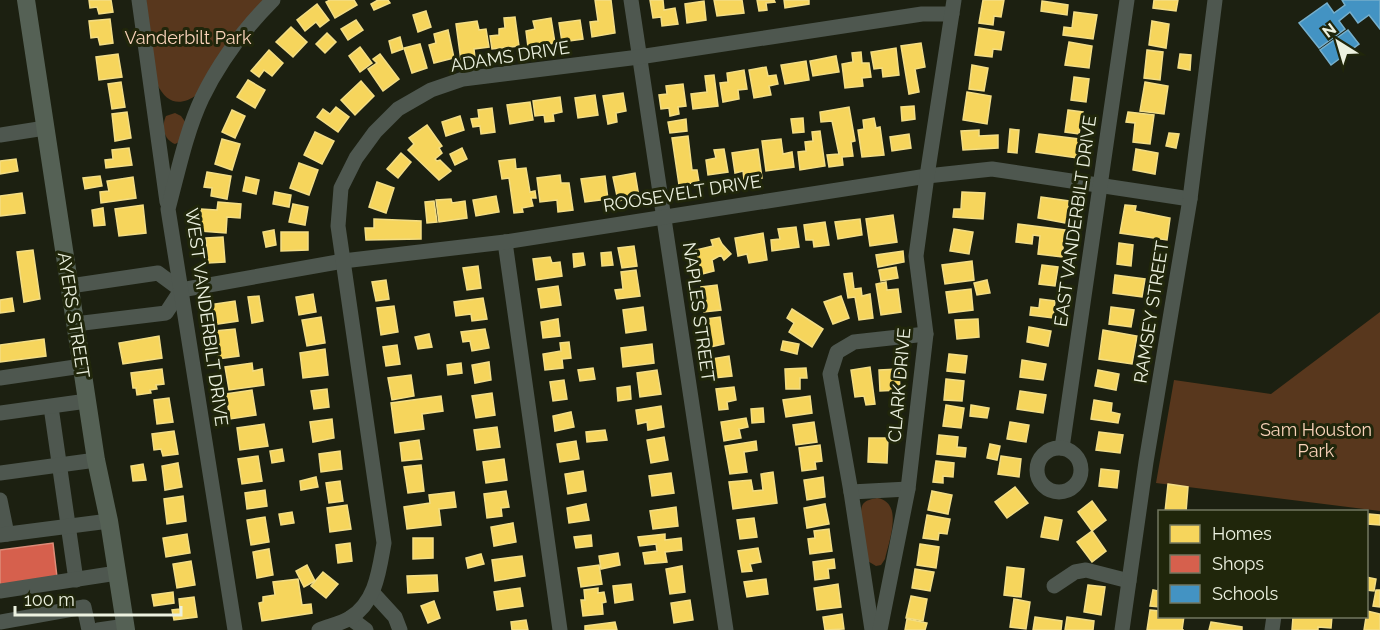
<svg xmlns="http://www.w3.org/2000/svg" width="1380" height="630" viewBox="0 0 1380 630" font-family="Raleway,sans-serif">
<rect width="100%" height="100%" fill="#1c2011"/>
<g fill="#58371d">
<path d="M146,0H266L198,94C180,107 167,104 157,84Z"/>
<path d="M175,113L181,116L186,123L181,141L175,144C164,140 161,127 166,116Z"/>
<path d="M1380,312V511L1156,483L1174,380L1271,394Z"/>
<path d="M877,498C904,502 889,541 885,559L881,565L876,566L866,560C865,548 857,513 863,504C866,500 872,499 877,498Z"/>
</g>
<g fill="#f6d55c" stroke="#f3dd84" stroke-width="1.5">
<path d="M89,0H111L113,12L99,14L97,7L90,8Z"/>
<path d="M330,0H354L357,5L335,18L326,2Z"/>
<path d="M378,0H388L390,3L374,10L371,4Z"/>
<path d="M595,0H611L615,33L592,37L590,22L598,21Z"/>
<path d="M650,0H663L664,10L675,8L678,24L662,26L661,17L653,18Z"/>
<path d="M714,0H742L744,13L717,16Z"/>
<path d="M757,0H774L775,2L766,3L767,10L759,11Z"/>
<path d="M784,0H809V4L785,8Z"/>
<path d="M983,0H1004L1001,17L994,16L993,25L979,23Z"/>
<path d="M1154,0H1178L1176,11L1153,8Z"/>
<path d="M704,1L706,20L687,23L685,4Z"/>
<path d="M1042,1L1068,5L1067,15L1041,11Z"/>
<path d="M317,4L329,20L320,27L316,22L305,31L297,20Z"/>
<path d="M426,11L431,27L418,32L413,15Z"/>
<path d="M1074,12L1097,15L1093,39L1063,35L1064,27L1072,28Z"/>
<path d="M515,17L519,46L492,49L490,36L499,35V29L505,28L504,18Z"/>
<path d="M551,18L555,43L528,47L526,31L535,29L533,21Z"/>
<path d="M110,19L113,43L100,45L98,37L91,38L89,21Z"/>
<path d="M356,20L363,30L348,40L341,29Z"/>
<path d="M580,20L583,39L562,42L559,23Z"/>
<path d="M477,21L479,30L486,29L489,47L474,49L475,58L461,61L456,24Z"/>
<path d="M1152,21L1169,24L1166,48L1149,45Z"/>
<path d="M291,27L307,42L293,57L276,42Z"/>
<path d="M979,28L1004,32L1001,50L993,49L992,57L975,55Z"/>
<path d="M448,30L454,58L434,63L429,45L436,43L434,34Z"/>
<path d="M327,33L336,42L325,53L316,44Z"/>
<path d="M400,37L403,49L392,53L389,41Z"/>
<path d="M1069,42L1092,46L1089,68L1065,65Z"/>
<path d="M921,43L925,67L915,69L919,92L909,94L901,46Z"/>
<path d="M420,44L427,68L412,73L404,48Z"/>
<path d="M360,47L372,63L360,72L349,56Z"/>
<path d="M896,48L899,75L883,77L882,68L874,69L871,52Z"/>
<path d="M269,50L283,63L272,76L264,70L259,77L251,71Z"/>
<path d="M1147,50L1163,52L1160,80L1144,78Z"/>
<path d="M861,52L862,63H869L871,77L862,78L863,86L845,88L842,64L853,62L852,53Z"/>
<path d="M118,54L122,77L99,80L96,57Z"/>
<path d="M380,54L399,79L383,91L368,69L377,63L373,59Z"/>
<path d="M1180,54L1191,55L1190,70L1178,68Z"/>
<path d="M836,56L839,72L813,76L810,61Z"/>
<path d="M806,61L809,80L785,84L781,65Z"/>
<path d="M972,65L988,68L984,91L969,89Z"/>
<path d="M766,67L768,76L776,75L778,84L769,86L771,95L754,98L749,70Z"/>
<path d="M744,70L747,89L738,90L739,99L723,102L720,83L728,82L727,73Z"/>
<path d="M714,75L718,106L693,109L691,94L707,92L705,76Z"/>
<path d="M1074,77L1089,79L1086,102L1071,100Z"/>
<path d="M248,80L265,90L255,108L237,97Z"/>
<path d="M361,81L374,96L355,115L341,100Z"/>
<path d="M121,82L125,107L112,109L108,84Z"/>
<path d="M1145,82L1168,86L1164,114L1140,111Z"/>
<path d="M683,84L686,106L678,107L679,114L670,116L669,108L661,109L659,95L667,94L666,86Z"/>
<path d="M967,92L991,96L987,124L963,120Z"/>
<path d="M623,93L626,111L616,113L617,122L608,124L603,96Z"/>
<path d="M595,95L598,115L578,118L575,98Z"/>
<path d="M560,97L562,112L553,114L554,121L545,122L544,115L535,116L533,101Z"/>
<path d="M530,102L533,120L510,124L507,105Z"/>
<path d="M914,106L915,119L902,121L901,107Z"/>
<path d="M336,107L349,117L338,132L317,117L323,109L330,114Z"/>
<path d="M849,107L855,141L851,142L853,156L842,157L843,165L829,167L827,155L839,154L832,121L821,122L820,112Z"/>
<path d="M492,108L495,132L481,134L480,126L473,127L471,119L479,118L478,110Z"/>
<path d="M232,110L245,116L235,138L222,132Z"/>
<path d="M1068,110L1083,112L1079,134L1065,132Z"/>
<path d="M127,112L131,138L115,141L112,114Z"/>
<path d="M1128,112L1154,115L1150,144L1133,142L1135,123L1126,122Z"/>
<path d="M460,116L464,130L446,136L442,122Z"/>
<path d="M803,118L804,132L793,133L791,119Z"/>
<path d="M874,118L876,128L880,127L884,155L862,157L858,130L864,129L863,120Z"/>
<path d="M686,119L687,131L670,133L668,122Z"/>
<path d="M427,125L442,146L439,148L442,153L435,159L437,161L440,160L451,171L439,180L408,150L414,144L409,138Z"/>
<path d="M1010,129L1019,130L1017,153L1008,152Z"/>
<path d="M979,130V136L998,135V148L963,150L961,131Z"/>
<path d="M820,131L825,166L800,170L798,152L806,151L805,142L813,141L812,132Z"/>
<path d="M315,132L334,141L322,164L304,155Z"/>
<path d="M1169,133L1179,134L1176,148L1166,146Z"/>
<path d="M909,134L911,148L892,151L890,137Z"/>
<path d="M1039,134L1079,139L1077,158L1036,152Z"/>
<path d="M688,136L692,170H697L699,182L679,185L672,138Z"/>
<path d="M222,139L240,144L232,170L215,164Z"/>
<path d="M781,139L783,154L792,152L794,167L766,171L762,141Z"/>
<path d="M129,148L132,165L106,168L105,160L113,159L112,150Z"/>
<path d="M462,148L467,159L455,165L450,154Z"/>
<path d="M724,149L728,172L708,175L706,160L716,158L714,150Z"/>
<path d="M758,149L762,178L744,180L743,171L735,173L732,153Z"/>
<path d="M1136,149L1158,153L1155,174L1133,170Z"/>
<path d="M401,153L411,162L398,178L387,169Z"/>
<path d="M16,159L18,171L0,174V161Z"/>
<path d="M515,159L516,169L526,168L530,192L535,191L536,198H531L533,206L522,208L523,212L514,213L509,178L502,179L499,161Z"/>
<path d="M299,163L318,170L309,195L290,188Z"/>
<path d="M207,172L231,176L227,199L211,196L212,188L204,187Z"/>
<path d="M635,173L639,197L618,201L613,177Z"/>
<path d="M560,175L561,183H569L573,210L558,212L557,200L540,202L537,178Z"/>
<path d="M100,176L102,186L85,189L83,178Z"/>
<path d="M605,176L608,199L585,202L581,179Z"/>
<path d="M133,177L136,198L101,203L100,192L109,191L107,181Z"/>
<path d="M246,177L259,180L256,194L243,191Z"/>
<path d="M377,182L394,188L386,213L369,207Z"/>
<path d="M275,192L291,195L289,207L273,204Z"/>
<path d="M962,192L985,193L983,219L953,217L954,209H961Z"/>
<path d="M22,193L25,213L0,216V196Z"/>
<path d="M496,196L499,212L476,216L473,200Z"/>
<path d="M1041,197L1069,201L1066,223L1038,218Z"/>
<path d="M451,199L452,203L465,201L467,218L439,222L436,200Z"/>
<path d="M434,201L437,222L427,223L425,202Z"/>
<path d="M218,202L241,204L240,218L227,217L226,233L200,231L201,209L217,210Z"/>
<path d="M293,204L308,207L305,225L289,222Z"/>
<path d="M143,205L146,233L119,236L115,209Z"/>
<path d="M1125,205L1136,206L1135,211L1170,218L1167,240L1120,233Z"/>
<path d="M103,208L105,225L94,226L92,210Z"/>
<path d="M893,215L897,242L870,246L866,219Z"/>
<path d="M374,219L421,221V239L366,240L365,228H374Z"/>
<path d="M860,219L862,235L838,239L835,222Z"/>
<path d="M825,222L829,245L814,247L813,240H806L804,225Z"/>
<path d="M1018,224L1065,230L1062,257L1038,254L1040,236L1033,235L1032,244L1016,242Z"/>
<path d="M796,227L799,247L772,251L771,240L780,239L778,229Z"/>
<path d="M954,229L973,232L969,254L950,251Z"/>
<path d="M274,230L276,245L266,247L263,232Z"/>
<path d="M281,232H308V250L281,251Z"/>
<path d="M763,233L767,260L749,263L747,254L738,256L735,238Z"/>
<path d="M223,237L225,262L208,263L206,238Z"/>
<path d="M719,238L722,244L731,254L724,260L721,255L712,260L714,271L702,274L696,250L713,246L711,240Z"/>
<path d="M1119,243L1133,245L1131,266L1117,264Z"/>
<path d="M634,246L637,266L622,268L618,248Z"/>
<path d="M33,250L40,299L24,302L17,252Z"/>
<path d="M903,251L904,262L878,267L876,255Z"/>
<path d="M611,252L613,265L602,266L601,253Z"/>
<path d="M583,253L585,265L574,267L573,254Z"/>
<path d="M550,257L552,263L560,262L562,276L536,280L533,259Z"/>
<path d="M972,261L974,280L945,284L942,265Z"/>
<path d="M1042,265L1058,267L1055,286L1039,284Z"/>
<path d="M478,266L481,288L467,290L463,268Z"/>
<path d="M896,267L898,278L881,281L879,270Z"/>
<path d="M636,270L640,296L617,299L615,290L623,289L621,272Z"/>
<path d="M852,273L854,289L861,288L862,296L870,294L873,318L859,320L855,297L848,298L844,274Z"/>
<path d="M1115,275L1145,279L1142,297L1113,293Z"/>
<path d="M386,280L389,299L376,301L372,282Z"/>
<path d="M987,280L990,293L977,295L974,283Z"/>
<path d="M886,282L887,290L898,289L901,312L881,315L876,284Z"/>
<path d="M717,285L721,310L704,312L701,287Z"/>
<path d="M558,286L561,305L541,308L538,289Z"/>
<path d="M971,289L973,310L949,313L946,292Z"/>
<path d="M313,294L316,312L299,315L296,297Z"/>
<path d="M259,296L263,321L252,323L248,297Z"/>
<path d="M841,296L849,318L833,324L824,302Z"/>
<path d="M12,298L14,311L0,313V300Z"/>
<path d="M483,298L487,319L472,321L471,314L456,316L454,302Z"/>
<path d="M1040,299L1055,301L1053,318L1030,315L1031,307L1039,308Z"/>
<path d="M235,301L238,321L212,325L209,305Z"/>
<path d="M394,306L398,332L381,335L377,308Z"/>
<path d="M643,307L646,330L626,333L623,310Z"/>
<path d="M1111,307L1134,310L1131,327L1109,324Z"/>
<path d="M792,309L823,329L812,347L789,332L794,323L787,318Z"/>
<path d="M321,317L325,343L307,346L302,320Z"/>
<path d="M720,317L724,344L710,347L706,319Z"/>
<path d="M558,319L560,336L543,338L541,322Z"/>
<path d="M978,319L979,337L957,339L955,320Z"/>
<path d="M1029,327L1051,331L1048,346L1027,342Z"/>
<path d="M235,329L239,356L218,359L215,331Z"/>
<path d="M485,329L489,348L472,351L470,341L463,342L461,332Z"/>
<path d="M1103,330L1137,336L1132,364L1099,359Z"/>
<path d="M429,334L432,347L418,349L415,337Z"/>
<path d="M159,336L162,358L123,364L119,343Z"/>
<path d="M44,339L46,356L0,362V345Z"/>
<path d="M783,341L799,344L797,354L781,350Z"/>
<path d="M569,342L571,358L562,359L563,368L545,370L543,354L561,351L560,343Z"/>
<path d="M652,344L654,363L623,367L621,348Z"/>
<path d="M397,345L400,364L386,366L383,347Z"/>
<path d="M325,349L328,375L303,378L300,353Z"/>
<path d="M949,354L967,356L965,373L947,371Z"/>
<path d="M729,356L732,376L714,378L711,359Z"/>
<path d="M1022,360L1046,364L1043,380L1020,377Z"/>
<path d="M489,362L491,380L475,383L472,365Z"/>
<path d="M252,363L253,371L262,369L264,385L229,390L225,367Z"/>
<path d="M461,363L462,373L448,375L447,365Z"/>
<path d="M870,367L875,404L866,405L864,396L855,397L851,370Z"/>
<path d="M593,368L595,379L580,381L578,370Z"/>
<path d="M806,368L807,378H800V389H786L785,369Z"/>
<path d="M162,369L164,384L156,385L157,389L150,390L151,393L137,395L136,388H133L131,373Z"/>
<path d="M899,369L900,390L880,391L879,370Z"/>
<path d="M657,370L661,394L640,397L637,373Z"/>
<path d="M1098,370L1119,374L1116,390L1095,386Z"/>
<path d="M411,375L414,396L392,400L388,378Z"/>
<path d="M946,379L964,381L962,401L944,400Z"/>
<path d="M564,380L567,399L553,401L550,382Z"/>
<path d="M630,386L631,399L618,401L617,388Z"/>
<path d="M734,387L736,400L727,402L728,409L719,410L716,389Z"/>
<path d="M327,389L329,407L314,409L311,391Z"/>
<path d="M252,390L256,415L230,419L226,394Z"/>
<path d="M1020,391L1046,395L1043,413L1017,409Z"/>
<path d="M492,393L495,415L476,418L472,396Z"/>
<path d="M441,396L443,411L422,414L424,429L395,433L391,403Z"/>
<path d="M810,396L812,413L786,417L783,400Z"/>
<path d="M169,398L173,422L157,424L154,400Z"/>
<path d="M1094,400L1112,403L1111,412L1120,414L1118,423L1091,419Z"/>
<path d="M946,405L964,408L961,428L943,426Z"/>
<path d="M971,405L989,408L987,418L970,416Z"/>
<path d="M661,406L664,427L648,430L647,422L638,424L636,410Z"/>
<path d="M763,408L764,422L752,423L751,409Z"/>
<path d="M571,412L574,427L555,431L553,416Z"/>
<path d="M746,418L748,427L739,429L741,438L724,441L721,422Z"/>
<path d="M332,419L334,438L313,442L310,422Z"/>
<path d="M814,422L817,442L796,445L793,425Z"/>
<path d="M1010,422L1029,425L1026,442L1007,439Z"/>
<path d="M264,424L268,446L240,450L237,428Z"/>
<path d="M497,427L500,447L477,450L474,430Z"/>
<path d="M605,430L607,440L587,442L586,432Z"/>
<path d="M174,431L178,454L163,456L161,449L154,450L152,434Z"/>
<path d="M1099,432L1123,435L1120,453L1096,450Z"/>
<path d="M939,435L958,437L957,447L966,448L965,457L937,454Z"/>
<path d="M664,437L668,460L651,463L647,440Z"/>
<path d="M869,438H888L887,463L868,462Z"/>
<path d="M419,440L422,459L402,461L400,443Z"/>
<path d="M576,441L579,459L560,462L557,444Z"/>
<path d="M756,441L757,450L744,452L747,472L730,474L725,446Z"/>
<path d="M990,444L1000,446L997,460L987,458Z"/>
<path d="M820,445L822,461L815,462L816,469L802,471L799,448Z"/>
<path d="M282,449L284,461L272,463L270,451Z"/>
<path d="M340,451L342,469L321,472L319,454Z"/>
<path d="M258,456L262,481L242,484L238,459Z"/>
<path d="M1001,456L1021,459L1019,477L998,474Z"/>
<path d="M504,459L507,480L486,483L483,462Z"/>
<path d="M936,461L954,463L953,477L943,476V483L933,482Z"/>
<path d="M178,463L182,487L165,490L162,466Z"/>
<path d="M143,464L146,480L133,481L131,466Z"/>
<path d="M421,465L424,491L408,493L404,467Z"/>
<path d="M1101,469L1119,471L1117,488L1099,486Z"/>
<path d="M583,471L586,491L568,494L565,474Z"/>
<path d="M773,472L777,503L733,509L729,482L751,480L753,491L763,490L761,474Z"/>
<path d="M671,473L674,493L652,496L649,476Z"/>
<path d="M316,477L318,487L301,490L300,481Z"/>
<path d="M823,477L825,497L807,500L804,480Z"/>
<path d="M340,481L343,501L329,503L326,483Z"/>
<path d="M1168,484L1188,487L1186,512H1165Z"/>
<path d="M1015,487L1028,503L1007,518L995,502Z"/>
<path d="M265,490L267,506L247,509L245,493Z"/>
<path d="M506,491L509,507L501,508L502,516L487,518L484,494Z"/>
<path d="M932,491L952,495L948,514L928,510Z"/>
<path d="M454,492L456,507L439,509L441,525L407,529L404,507L430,503L429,495Z"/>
<path d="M183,496L186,521L167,524L164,499Z"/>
<path d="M1092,501L1106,520L1092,531L1078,512Z"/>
<path d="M586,504L589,520L569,523L567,508Z"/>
<path d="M825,504L829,524L807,528L804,508Z"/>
<path d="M347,505L351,529L330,532L327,508Z"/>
<path d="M676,507L678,526L653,529L650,511Z"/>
<path d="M292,512L294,523L281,525L279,514Z"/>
<path d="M1369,514L1380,515V525L1368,524Z"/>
<path d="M927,515L950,519L947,534L939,533L938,540L923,538Z"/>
<path d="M265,517L269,542L251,545L247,520Z"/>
<path d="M1045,517L1062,520L1058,540L1041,537Z"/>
<path d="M754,518L757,537L740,539L737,520Z"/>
<path d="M513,523L516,542L494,546L491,527Z"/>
<path d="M829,529L832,551L810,554L808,539L815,538L814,531Z"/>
<path d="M1092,531L1106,551L1092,562L1077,542Z"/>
<path d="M187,534L190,553L166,557L163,538Z"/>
<path d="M665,534V540L681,538L682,550L665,552L667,562L645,564L643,553L657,551L656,544L640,546L638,537Z"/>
<path d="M591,535L592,546L576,548L574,537Z"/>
<path d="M413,538H433V558L413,559Z"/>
<path d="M350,543L352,561L338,563L336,545Z"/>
<path d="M920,544L939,547L936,568L917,565Z"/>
<path d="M758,548L761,562L750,564L752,571L742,572L738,551Z"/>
<path d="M269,549L273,575L257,578L253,552Z"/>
<path d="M618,553L620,565L601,569L599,556Z"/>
<path d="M481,554L484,564L468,568L466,558Z"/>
<path d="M522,556L525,576L495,581L492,560Z"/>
<path d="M834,559L835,568L828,569L829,578L815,580L813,562Z"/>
<path d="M191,561L195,585L177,588L173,564Z"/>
<path d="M307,565L315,581L304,587L296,571Z"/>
<path d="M599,565L602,584L581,587L578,568Z"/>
<path d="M682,566L685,592L670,594L666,569Z"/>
<path d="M1007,567L1024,569L1021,597L1004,595Z"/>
<path d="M915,569L934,572L930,591L912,588Z"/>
<path d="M323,572L338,584L326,598L311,586Z"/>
<path d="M437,575L438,591L408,593L407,576Z"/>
<path d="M1366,577L1376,579L1374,591L1366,590Z"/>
<path d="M298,579L302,605L311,604L312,613L262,621L259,603L263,602V597L275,595L273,582Z"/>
<path d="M766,579L768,594L747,597L744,582Z"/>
<path d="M631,584L633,600L615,603L613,586Z"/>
<path d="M838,584L841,607L817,610L814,588Z"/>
<path d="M1160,584V607L1150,606L1153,590L1158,591Z"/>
<path d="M1088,585L1105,587L1101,615L1084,612Z"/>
<path d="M520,588L523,606L497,610L494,592Z"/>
<path d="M598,588V593L604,592L606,602L602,603L603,614L583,616L581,600H585L584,590Z"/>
<path d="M1376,590H1380V607L1373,606Z"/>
<path d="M173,592L174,603L154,606L152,595Z"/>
<path d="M911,596L927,599L923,621L906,618Z"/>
<path d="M194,597L197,617L174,620L172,610L180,609L179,599Z"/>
<path d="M1014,599L1030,602L1026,629L1010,627Z"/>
<path d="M690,600L693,620L674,623L671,603Z"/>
<path d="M434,601L440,618L428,623L421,606Z"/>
<path d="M1150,610L1160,611V616H1184L1182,630H1184H1147Z"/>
<path d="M1367,611L1380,614V630H1364Z"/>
<path d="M842,614L844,629L825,630L823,617Z"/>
<path d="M1303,616H1332L1331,628L1318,627V630H1292L1293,617Z"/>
<path d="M1035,617L1062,621L1061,630H1033Z"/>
<path d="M1067,617L1094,621L1093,630H1065Z"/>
<path d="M907,619L927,623L925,630H905Z"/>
<path d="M526,620L528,630H512L511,622Z"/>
<path d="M615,622L617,630H585V626Z"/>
<path d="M1211,622L1242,627V630H1209Z"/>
</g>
<path fill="#d6604d" stroke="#dd8c79" stroke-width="1.5" d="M53,543L57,577L0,585V550Z"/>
<g fill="#4393c3" stroke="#76afcc" stroke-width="1.5">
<path d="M1342,0H1380V29L1369,15L1358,23L1350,12L1339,21L1345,29L1319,48L1299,23L1327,3L1334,13L1345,5Z"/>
<path d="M1348,30L1359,44L1331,65L1320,50Z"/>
</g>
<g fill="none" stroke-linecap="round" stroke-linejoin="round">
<g stroke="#4e574f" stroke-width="15">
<path d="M139,0L167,202"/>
<path d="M631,0L726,630"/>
<path d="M0,135L45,128"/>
<path d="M505,242L560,630"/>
<path d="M70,286L158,273L181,290L343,261L505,242L927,176L992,169L1190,199"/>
<path d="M75,324L166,313L181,290"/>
<path d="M0,378L82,366"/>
<path d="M51,407L76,580"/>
<path d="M0,413L87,401"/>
<path d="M1062,448L1127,0"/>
<circle cx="1059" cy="470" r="22"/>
<path d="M0,473L96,460"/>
<path d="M851,492L908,489"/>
<path d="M0,500L7,534"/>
<path d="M0,535L109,521"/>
<path d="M1054,586L1075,572L1086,570L1129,581"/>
<path d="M0,591L117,573"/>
<path d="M373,593L395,617L400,630"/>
<path d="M350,618L366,630"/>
<path d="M0,622L84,607L89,630"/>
<path d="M98,630L126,626"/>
<path d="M235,630L168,209C178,172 186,132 202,98C220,61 244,29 273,0"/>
<path d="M319,630C328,626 341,624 350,618C376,602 379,571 384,543L338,226L341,188L356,158L375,132L398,109L431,90L463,79L639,57L922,14H952"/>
<path d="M872,630L851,492L830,374L837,352L854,342L926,334"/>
<path d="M880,630L908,489L926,334L916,256L927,176L954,0"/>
<path d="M1122,630L1146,462L1190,199L1215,0"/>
<path d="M1272,630L1274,616"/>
</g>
<path stroke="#556155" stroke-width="18" d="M26,0L96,460L109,521L126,630"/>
</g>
<g text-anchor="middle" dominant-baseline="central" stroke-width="6" stroke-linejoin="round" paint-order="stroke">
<g font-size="18" fill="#fad3ba" stroke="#20260b">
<text x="188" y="37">Vanderbilt Park</text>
<text x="1316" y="429">Sam Houston<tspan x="1316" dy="21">Park</tspan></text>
</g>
<g font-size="18" fill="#ecf1e0" stroke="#20260b">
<text transform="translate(510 56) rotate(-9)">ADAMS DRIVE</text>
<text transform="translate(682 193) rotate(-9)">ROOSEVELT DRIVE</text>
<text transform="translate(1075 221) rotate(-82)">EAST VANDERBILT DRIVE</text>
<text transform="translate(699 312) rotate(82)">NAPLES STREET</text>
<text transform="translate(1151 312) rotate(-81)">RAMSEY STREET</text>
<text transform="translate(74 315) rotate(81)">AYERS STREET</text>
<text transform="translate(207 317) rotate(82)">WEST VANDERBILT DRIVE</text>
<text transform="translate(899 385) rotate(-85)">CLARK DRIVE</text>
</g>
</g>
<rect x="1158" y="510" width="210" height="108" fill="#20260b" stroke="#727760" stroke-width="1.5"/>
<rect x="1170" y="525" width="30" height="18" fill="#f6d55c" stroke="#727760" stroke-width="1.5"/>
<text x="1212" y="540" font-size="18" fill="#ecf1e0">Homes</text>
<rect x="1170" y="555" width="30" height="18" fill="#d6604d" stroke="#727760" stroke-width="1.5"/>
<text x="1212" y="570" font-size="18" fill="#ecf1e0">Shops</text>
<rect x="1170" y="585" width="30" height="18" fill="#4393c3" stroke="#727760" stroke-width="1.5"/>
<text x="1212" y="600" font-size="18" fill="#ecf1e0">Schools</text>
<g transform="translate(1338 42) rotate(323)" stroke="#20260b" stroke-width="4.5" paint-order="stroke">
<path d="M0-4.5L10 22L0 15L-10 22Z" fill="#ecf1e0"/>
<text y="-9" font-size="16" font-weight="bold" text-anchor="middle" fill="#ecf1e0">N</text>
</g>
<path d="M15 606v9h166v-9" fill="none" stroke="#ecf1e0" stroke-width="3"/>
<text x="24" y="606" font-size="18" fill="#ecf1e0" stroke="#20260b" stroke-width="4.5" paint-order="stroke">100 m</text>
</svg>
